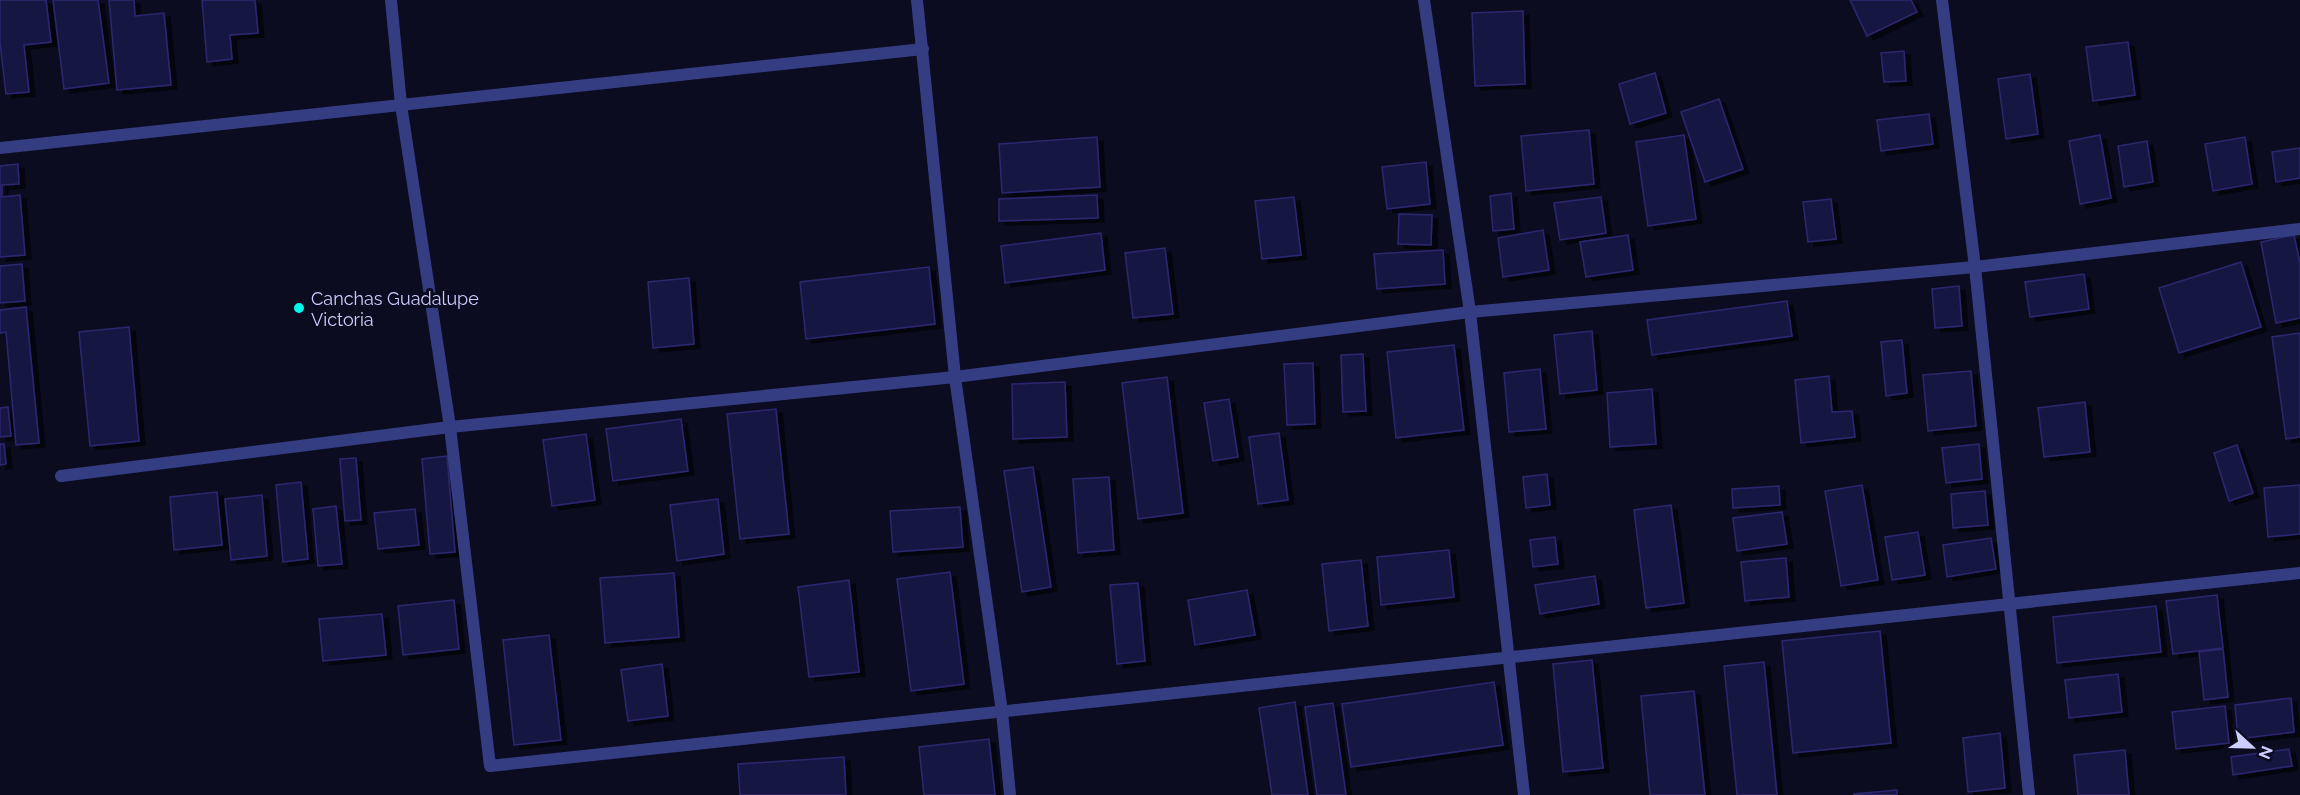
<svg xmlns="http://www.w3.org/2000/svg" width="2300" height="795" viewBox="0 0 2300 795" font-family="Raleway,sans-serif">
<defs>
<filter id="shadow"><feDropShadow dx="6" dy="4" stdDeviation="0" flood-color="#0009"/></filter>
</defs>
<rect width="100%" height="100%" fill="#0c0c21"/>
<g fill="#191743" stroke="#2b2870" stroke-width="1.5" filter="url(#shadow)">
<path d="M0,0H46L51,42L24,45L29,92L6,94L0,43Z"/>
<path d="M53,0H98L109,83L64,89Z"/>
<path d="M109,0H134L135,16L164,13L171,85L117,90Z"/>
<path d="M202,0H255L258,33L230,35L232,59L207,62Z"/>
<path d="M1850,0H1911L1917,12L1867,36Z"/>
<path d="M1523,11L1525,84L1475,86L1472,13Z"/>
<path d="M2128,42L2135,95L2093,101L2086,47Z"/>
<path d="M1904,51L1906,81L1884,82L1881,53Z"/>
<path d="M1655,73L1666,113L1630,124L1619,84Z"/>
<path d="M2030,74L2038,134L2006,139L1998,79Z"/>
<path d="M1719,99L1743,169L1705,182L1681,112Z"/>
<path d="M1929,114L1933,144L1881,151L1877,120Z"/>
<path d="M1589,130L1594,184L1526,191L1521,136Z"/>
<path d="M1684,135L1696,219L1648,226L1636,142Z"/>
<path d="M2100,135L2111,198L2080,204L2069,141Z"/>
<path d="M1097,137L1100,187L1002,193L999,144Z"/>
<path d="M2245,137L2252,184L2213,191L2205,144Z"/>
<path d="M2147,141L2153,182L2124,187L2118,146Z"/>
<path d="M2300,148V178L2276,182L2272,152Z"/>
<path d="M1426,162L1430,204L1387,209L1382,167Z"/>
<path d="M18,164L19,184L2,185V197L20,195L25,255L0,257V166Z"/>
<path d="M1511,193L1514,229L1493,231L1490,196Z"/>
<path d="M1097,195L1098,218L999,221V199Z"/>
<path d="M1294,197L1301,255L1262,259L1255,201Z"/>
<path d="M1601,197L1606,233L1560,240L1554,203Z"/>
<path d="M1831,199L1836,239L1808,242L1803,202Z"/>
<path d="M1399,214L1432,215L1431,245L1398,244Z"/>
<path d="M1543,230L1549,270L1503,277L1498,238Z"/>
<path d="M1101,233L1105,270L1005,283L1001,246Z"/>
<path d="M1628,235L1633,270L1586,277L1580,242Z"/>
<path d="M2294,235L2300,263V318L2276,323L2261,242Z"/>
<path d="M1165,248L1173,314L1133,318L1125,253Z"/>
<path d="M1443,250L1445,284L1377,289L1374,254Z"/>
<path d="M2241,262L2261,327L2179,353L2159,288Z"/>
<path d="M22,264L25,301L0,303V266Z"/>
<path d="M929,267L935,324L806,339L800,282Z"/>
<path d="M2084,274L2089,309L2030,317L2025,282Z"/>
<path d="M689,278L694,344L653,348L648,282Z"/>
<path d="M1959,286L1962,326L1935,328L1932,289Z"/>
<path d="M1787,301L1792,336L1652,355L1647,320Z"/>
<path d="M26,307L39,443L16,445L6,332L0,333V310Z"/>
<path d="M129,327L139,441L90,446L79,332Z"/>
<path d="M1592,331L1597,390L1560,394L1554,335Z"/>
<path d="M2300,333V437L2286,439L2272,337Z"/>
<path d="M1902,340L1907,393L1886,396L1881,342Z"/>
<path d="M1454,345L1464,430L1396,438L1387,352Z"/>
<path d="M1363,354L1366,411L1343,412L1341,355Z"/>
<path d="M1313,363L1315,424L1287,425L1284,364Z"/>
<path d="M1540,369L1546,429L1509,432L1504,373Z"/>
<path d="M1971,371L1976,426L1928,431L1923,375Z"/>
<path d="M1829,376L1832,412L1852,411L1855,437L1801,443L1795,380Z"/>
<path d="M1167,377L1183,513L1138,519L1122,383Z"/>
<path d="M1065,382L1067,437L1013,439L1012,384Z"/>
<path d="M1652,389L1656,444L1610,447L1607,393Z"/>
<path d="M1229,399L1238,457L1213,461L1204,403Z"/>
<path d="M2085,402L2090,452L2044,457L2038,408Z"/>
<path d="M8,407L11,436L0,437V408Z"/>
<path d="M776,409L789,534L740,539L727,414Z"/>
<path d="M681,419L688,471L613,481L606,429Z"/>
<path d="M1279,433L1288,500L1258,504L1249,437Z"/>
<path d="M586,434L595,500L552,506L543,440Z"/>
<path d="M0,444H4L6,464L0,465Z"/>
<path d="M1979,444L1982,479L1946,483L1942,448Z"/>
<path d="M2237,445L2253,493L2229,501L2214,453Z"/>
<path d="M447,456L455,552L430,554L422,459Z"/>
<path d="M356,458L361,520L345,521L340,459Z"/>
<path d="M1033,467L1051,587L1022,592L1004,471Z"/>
<path d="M1547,474L1550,505L1526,508L1523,477Z"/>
<path d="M1109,477L1114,550L1078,553L1073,479Z"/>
<path d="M301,482L308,559L283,562L276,485Z"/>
<path d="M1862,485L1878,580L1841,586L1825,491Z"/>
<path d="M2300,485V534L2268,537L2264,488Z"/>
<path d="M1779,486L1780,505L1733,508L1732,489Z"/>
<path d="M1985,491L1988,525L1953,528L1951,494Z"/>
<path d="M217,492L222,545L174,550L170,497Z"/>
<path d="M262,495L267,556L231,560L225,499Z"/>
<path d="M718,499L724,554L677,561L670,505Z"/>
<path d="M1671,505L1684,603L1646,608L1634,510Z"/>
<path d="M336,506L342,564L318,566L313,509Z"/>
<path d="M960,507L963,547L893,552L890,511Z"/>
<path d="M415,509L419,545L378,549L374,513Z"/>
<path d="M1782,512L1787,544L1737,551L1733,518Z"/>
<path d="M1918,532L1925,575L1892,580L1885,537Z"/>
<path d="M1555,537L1558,564L1533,567L1530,540Z"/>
<path d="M1991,538L1996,569L1947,577L1943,545Z"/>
<path d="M1449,550L1454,597L1381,605L1377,557Z"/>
<path d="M1786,558L1789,597L1745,601L1741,562Z"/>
<path d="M1361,560L1368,626L1329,631L1322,564Z"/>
<path d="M950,572L964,684L911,691L897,579Z"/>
<path d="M674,573L679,637L605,643L600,578Z"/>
<path d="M1595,576L1599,604L1540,614L1535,585Z"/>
<path d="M849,580L859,672L809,677L798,587Z"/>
<path d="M1138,583L1145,661L1117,664L1110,585Z"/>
<path d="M1247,590L1255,635L1195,645L1188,600Z"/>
<path d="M2217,595L2223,648L2173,654L2166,601Z"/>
<path d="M454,600L459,649L403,655L398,606Z"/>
<path d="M2156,606L2161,652L2057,663L2053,617Z"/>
<path d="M382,614L386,655L323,661L319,619Z"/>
<path d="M1880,631L1891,743L1793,753L1782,641Z"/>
<path d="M549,635L561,740L514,745L503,640Z"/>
<path d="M2223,649L2228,697L2204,700L2199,652Z"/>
<path d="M1592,660L1603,768L1563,772L1553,664Z"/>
<path d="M1764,662L1777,795H1737L1724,666Z"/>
<path d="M662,664L668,716L628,721L621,670Z"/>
<path d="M2118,674L2122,712L2069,718L2065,680Z"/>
<path d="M1494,682L1503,745L1351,767L1342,704Z"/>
<path d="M1694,691L1705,795H1650L1641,696Z"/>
<path d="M2291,698L2294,732L2238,739L2235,705Z"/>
<path d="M1295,702L1308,795H1272L1259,708Z"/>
<path d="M1333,703L1346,795H1317L1305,707Z"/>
<path d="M2225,706L2229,743L2176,749L2172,712Z"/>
<path d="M2000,733L2005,788L1968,792L1963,738Z"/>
<path d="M989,739L995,795H924L919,747Z"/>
<path d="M2289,749L2292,766L2233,775L2231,757Z"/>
<path d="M2125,750L2129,795H2078L2074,755Z"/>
<path d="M844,757L846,795H740L738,764Z"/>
<path d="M1897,790V795H1854V794Z"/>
</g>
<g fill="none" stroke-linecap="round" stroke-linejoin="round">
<g stroke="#353d82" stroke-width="12">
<path d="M391,0L401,105L450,427L490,766C1093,703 1696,633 2300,573"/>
<path d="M917,0L955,377L1002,712L1010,795"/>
<path d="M1424,0L1470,312L1524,795"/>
<path d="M1942,0L1975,267L2029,795"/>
<path d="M0,148L923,49"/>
<path d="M61,476L450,427L955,377L1470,312L1975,267L2300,229"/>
</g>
</g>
<circle fill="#00f7eb" stroke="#0c0c21" stroke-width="2" cx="299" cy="308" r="6"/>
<g text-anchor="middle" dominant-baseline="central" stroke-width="6" stroke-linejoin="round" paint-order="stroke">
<g font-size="18" fill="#ccceff" stroke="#0c0c21" text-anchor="start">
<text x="311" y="298">Canchas Guadalupe<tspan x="311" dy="21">Victoria</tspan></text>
</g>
</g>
<g transform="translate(2252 747) rotate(112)" stroke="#0c0c21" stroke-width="4.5" paint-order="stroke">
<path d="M0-4.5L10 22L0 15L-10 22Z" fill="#ccceff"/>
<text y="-9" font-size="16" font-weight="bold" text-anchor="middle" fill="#ccceff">N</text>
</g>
</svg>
